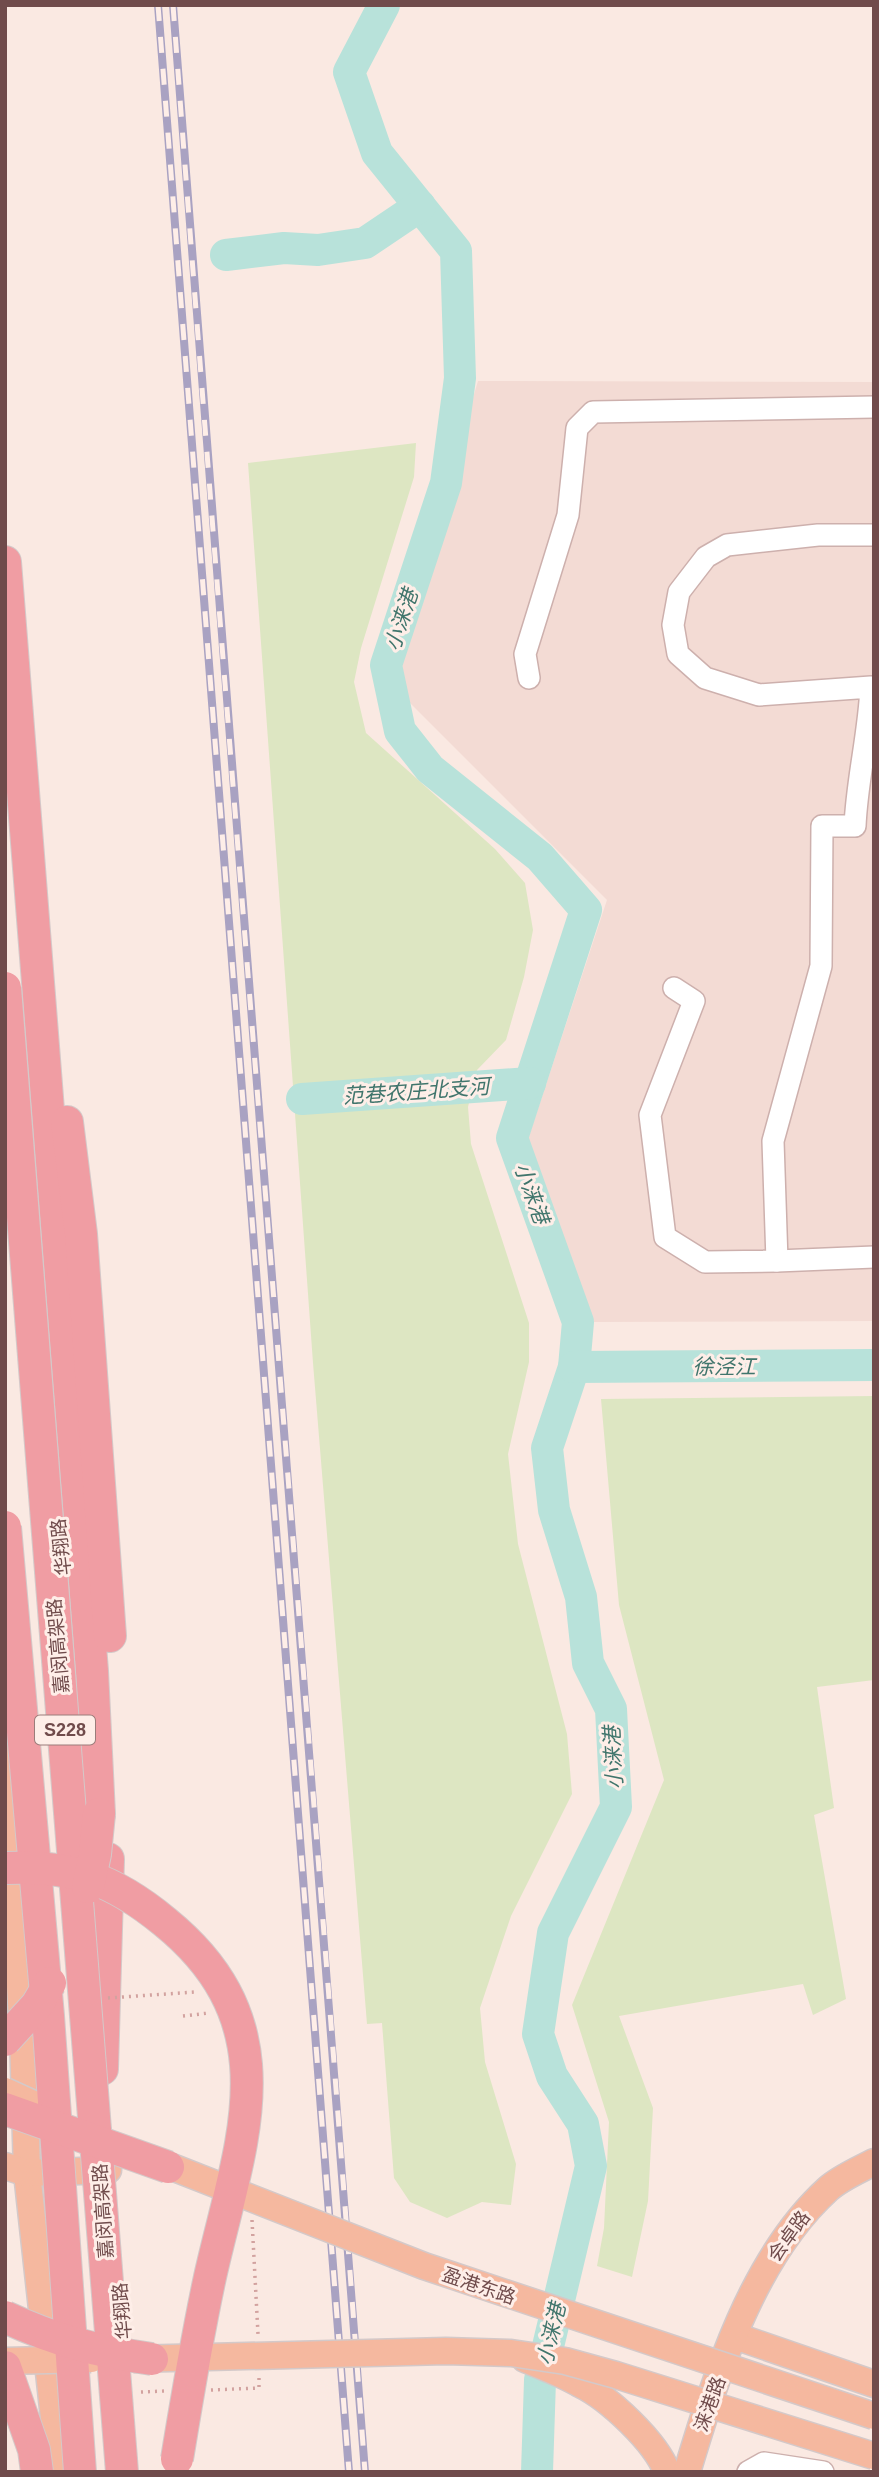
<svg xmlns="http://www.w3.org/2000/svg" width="879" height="2477" viewBox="0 0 879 2477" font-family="Arial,'Noto Sans SC',sans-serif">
<rect width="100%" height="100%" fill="#fae9e2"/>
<path fill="#f3dbd4" d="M478,381L874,382V1321L594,1322L528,1139L607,900L389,682Z"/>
<g fill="#dde6c2">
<path d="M416,443L414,477L361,648L354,682L366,733L495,849L525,883L533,930L524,977L506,1040L477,1070L468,1107L471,1144L529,1323V1362L508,1454L518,1544L567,1734L572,1794L511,1916L480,2008L485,2062L516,2164L511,2205L482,2202L447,2218L410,2202L394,2178L382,2023L367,2024L313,1363L248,463Z"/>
<path d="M874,1396V1680L817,1687L834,1808L814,1815L846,1999L813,2015L803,1984L619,2016L653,2108L648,2201L632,2277L597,2266L604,2228L609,2122L572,2005L664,1780L619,1605L601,1399Z"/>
</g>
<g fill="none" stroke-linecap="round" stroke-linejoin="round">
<g stroke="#b8e2da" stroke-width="32">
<path d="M384,5L349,72L377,153L456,251L460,378L446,483L386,665L400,731L430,769L540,857L586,910L512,1138L578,1322L574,1367L547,1448L554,1510L581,1597L588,1663L611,1709L616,1807L553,1933L538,2034L552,2076L583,2124L591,2166L540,2380L537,2472"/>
<path d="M226,255L284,248L318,250L365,243L420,206"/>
<path d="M302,1099L530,1083"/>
<path d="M574,1367L874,1365"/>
</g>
<defs>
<g id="minor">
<path d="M529,678L525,654L568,515L577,428L593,412L874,407"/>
<path d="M674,988L694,1001L650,1115L665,1237L705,1262L777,1261L773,1141L821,966L822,826H855C857,779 869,734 871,687L759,695L705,678L678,654L673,625L679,592L706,557L727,545L818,535H874"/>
<path d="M777,1261L874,1257"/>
<path d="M748,2472L764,2463L823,2472"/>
</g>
<g id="major">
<path d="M5,1741L23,2035L27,2173L60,2472"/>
<path d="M5,2166L27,2173L108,2170"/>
<path d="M735,2336L874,2384"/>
<path d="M525,2359C544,2367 563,2374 580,2384C609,2398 656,2442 667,2472"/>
<path d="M687,2472C716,2376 752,2258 828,2189C840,2178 859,2170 874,2162"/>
</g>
<g id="highway">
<path d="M5,562L92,1671L99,1814"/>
<path d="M67,1122L81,1234L110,1636"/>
<path d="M102,2069L108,1859"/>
</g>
</defs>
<use href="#minor" stroke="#cdb0ad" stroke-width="24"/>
<use href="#major" stroke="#d4c9c9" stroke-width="29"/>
<use href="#highway" stroke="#d4c9c9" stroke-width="34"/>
<path stroke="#d2a29f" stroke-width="3.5" stroke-dasharray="2 5" stroke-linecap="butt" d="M183,2016L209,2013"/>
<use href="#minor" stroke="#fff" stroke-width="21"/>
<use href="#major" stroke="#f5b89f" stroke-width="26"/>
<use href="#highway" stroke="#f09da3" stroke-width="32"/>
<defs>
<g id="rail">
<path d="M158,5L349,2472"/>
<path d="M173,5C234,828 304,1649 365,2472"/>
</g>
</defs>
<use href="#rail" stroke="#a9a2c2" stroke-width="8"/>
<use href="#rail" stroke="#feeee8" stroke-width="5" stroke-dasharray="16" stroke-linecap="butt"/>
<defs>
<g id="major-bridge">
<path d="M5,2091L51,2112"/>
<path d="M149,2158L424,2266L874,2416"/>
<path d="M133,2359L446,2351L511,2353L565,2361L616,2375L874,2456"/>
<path d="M5,2361L91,2359"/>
</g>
<g id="highway-bridge">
<path d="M5,988L122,2472"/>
<path d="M5,1527L48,2016L80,2472"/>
<path d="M5,1868C73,1865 113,1879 165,1922C293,2026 240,2143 210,2277C197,2337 187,2398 177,2459"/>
<path d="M88,1887L95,1854L99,1814"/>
<path d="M5,2040L37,2005L50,1983"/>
<path d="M5,2109L168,2167"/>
<path d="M5,2317C57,2341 96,2351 152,2359"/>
<path d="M5,2367L34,2450L37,2472"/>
</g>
</defs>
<use href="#major-bridge" stroke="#d4c9c9" stroke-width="29" stroke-linecap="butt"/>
<use href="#highway-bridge" stroke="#d4c9c9" stroke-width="34" stroke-linecap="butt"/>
<g stroke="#d2a29f" stroke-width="3.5" stroke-dasharray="2 5" stroke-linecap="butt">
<path d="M108,1998L195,1992"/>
<path d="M252,2220L258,2334"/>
<path d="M211,2390L259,2388V2377"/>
<path d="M141,2392L165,2391"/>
</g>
<use href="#major-bridge" stroke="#f5b89f" stroke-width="26"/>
<use href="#highway-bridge" stroke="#f09da3" stroke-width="32"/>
</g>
<g text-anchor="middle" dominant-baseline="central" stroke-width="6" stroke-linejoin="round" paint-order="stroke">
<rect fill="#feeee8" stroke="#9b7c7a" stroke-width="2" x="35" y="1715.5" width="60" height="29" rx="5"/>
<g font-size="18" font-weight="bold" fill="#704b4b">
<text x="65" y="1730">S228</text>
</g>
<g font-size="19" fill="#704b4b" stroke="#feeee8">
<text transform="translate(61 1547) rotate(-96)">华翔路</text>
<text transform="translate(58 1646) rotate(-95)">嘉闵高架路</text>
<text transform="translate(103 2211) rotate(-94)">嘉闵高架路</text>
<text transform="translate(789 2236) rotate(-54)">会卓路</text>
<text transform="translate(479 2286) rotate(19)">盈港东路</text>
<text transform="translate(122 2311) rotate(-95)">华翔路</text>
<text transform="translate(710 2404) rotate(-70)">涞港路</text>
</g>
<g font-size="21" font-style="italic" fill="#40756c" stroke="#feeee8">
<text transform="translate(401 620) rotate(-72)">小涞港</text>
<text transform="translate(416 1091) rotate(-4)">范巷农庄北支河</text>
<text transform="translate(532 1193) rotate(70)">小涞港</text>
<text x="724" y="1366">徐泾江</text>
<text transform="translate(613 1758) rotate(-93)">小涞港</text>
<text transform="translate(551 2334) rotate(-77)">小涞港</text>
</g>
</g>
<rect width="879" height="2477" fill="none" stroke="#704b4b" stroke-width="14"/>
</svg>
